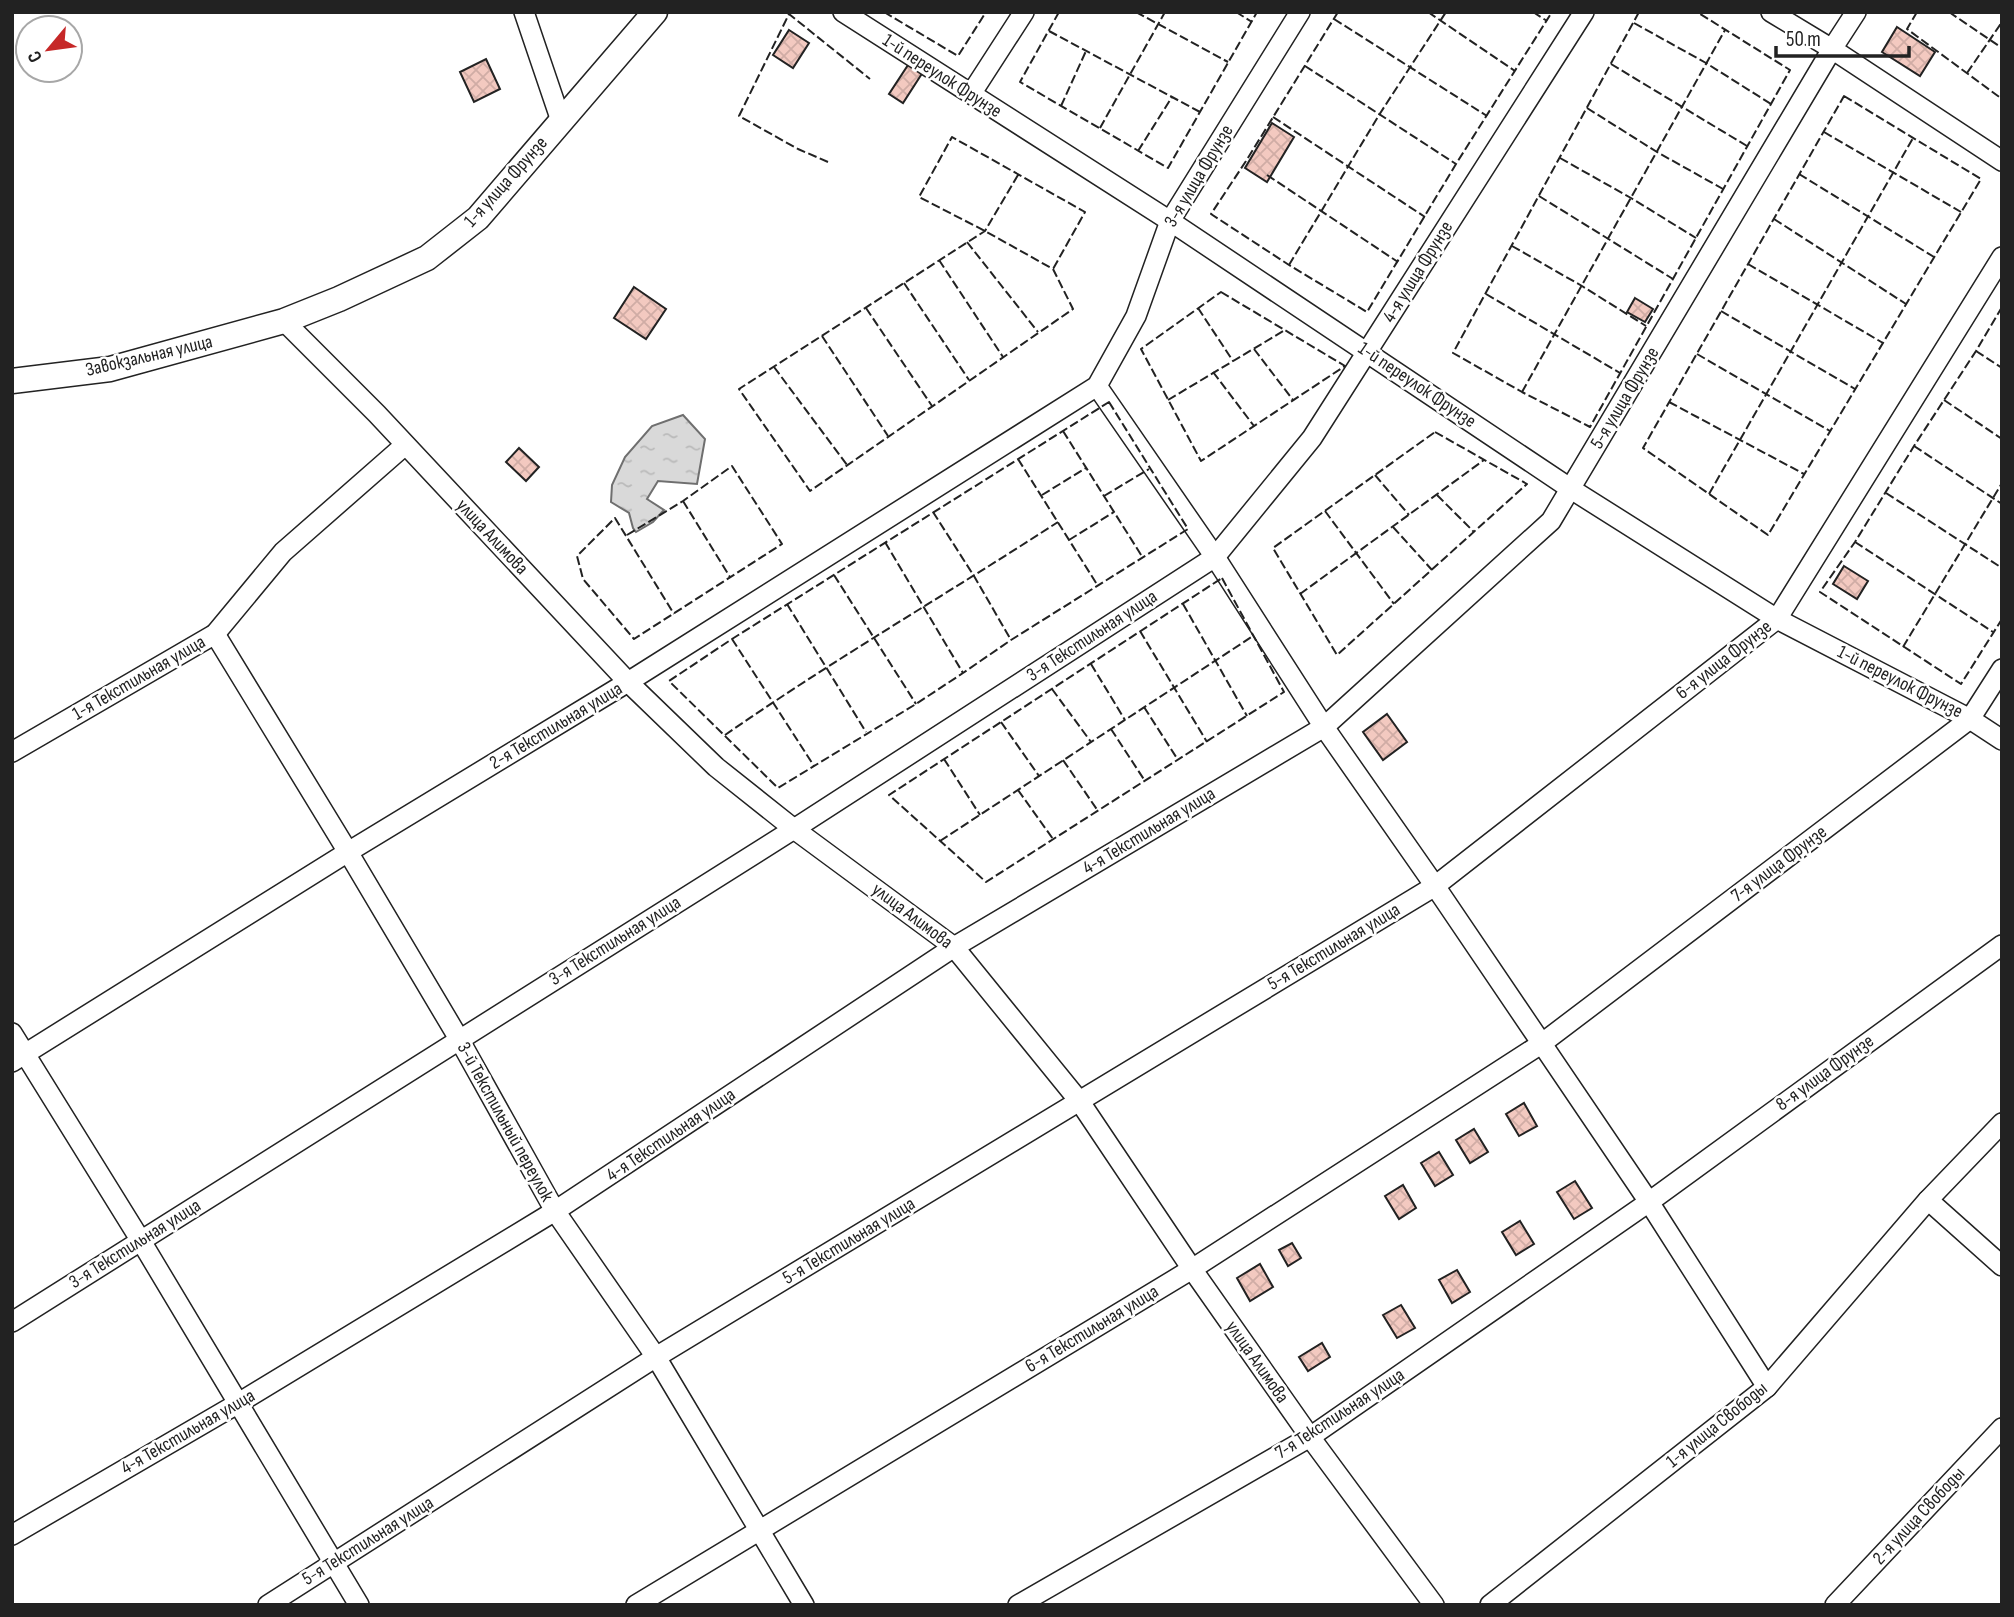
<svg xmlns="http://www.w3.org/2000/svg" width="2014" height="1617" viewBox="0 0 2014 1617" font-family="'Sofia Sans Condensed',sans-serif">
<defs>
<pattern id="water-ripples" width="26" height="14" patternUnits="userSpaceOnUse" patternTransform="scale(1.75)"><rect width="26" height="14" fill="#d9d9d9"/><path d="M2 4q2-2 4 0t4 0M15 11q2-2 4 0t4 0" fill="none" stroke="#bababa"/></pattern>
<pattern id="building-cross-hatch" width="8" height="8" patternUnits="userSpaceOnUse" patternTransform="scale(1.75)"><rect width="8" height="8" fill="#f3c9c0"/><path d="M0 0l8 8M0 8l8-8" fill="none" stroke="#d0aca5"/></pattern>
</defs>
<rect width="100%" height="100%" fill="#fff"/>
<path fill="url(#water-ripples)" stroke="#6f6f6f" stroke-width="2" d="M683,415L705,439L697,484L658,481L647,499L664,510L653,522L636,532L633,528L629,513L611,502L612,485L625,457L652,426Z"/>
<g fill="url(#building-cross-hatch)" stroke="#222" stroke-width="2">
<path d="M1897,27L1935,52L1920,76L1882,52Z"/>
<path d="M789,30L809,43L793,68L773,55Z"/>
<path d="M486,59L500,89L474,102L460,72Z"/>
<path d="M910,62L923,72L903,103L889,94Z"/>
<path d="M1272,123L1294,137L1267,182L1245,168Z"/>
<path d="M634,287L666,309L646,339L614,318Z"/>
<path d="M1635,298L1653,309L1645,322L1627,312Z"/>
<path d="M519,448L539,467L526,481L506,462Z"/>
<path d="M1844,566L1868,581L1857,599L1833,584Z"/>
<path d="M1387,714L1407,742L1383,760L1363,732Z"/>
<path d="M1524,1103L1537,1126L1519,1136L1506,1114Z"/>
<path d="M1474,1129L1488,1152L1470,1163L1456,1140Z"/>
<path d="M1439,1152L1453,1175L1435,1186L1421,1163Z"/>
<path d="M1575,1181L1592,1208L1574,1219L1557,1192Z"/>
<path d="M1403,1185L1416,1208L1399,1219L1385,1196Z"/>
<path d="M1520,1221L1534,1244L1516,1255L1502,1232Z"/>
<path d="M1292,1243L1301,1258L1288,1266L1279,1250Z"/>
<path d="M1260,1264L1273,1287L1250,1301L1237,1278Z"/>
<path d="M1457,1270L1470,1292L1452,1303L1439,1280Z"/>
<path d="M1401,1305L1415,1328L1397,1338L1383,1315Z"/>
<path d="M1322,1343L1330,1357L1308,1371L1299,1357Z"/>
</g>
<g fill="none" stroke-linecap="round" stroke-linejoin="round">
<defs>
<g id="minor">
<path d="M524,12L561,121"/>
<path d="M843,12L1170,221L1571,489L1777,619L1970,719L2002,740"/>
<path d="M1771,12L1832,49L2002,161"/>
<path d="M971,94L1024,12"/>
<path d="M284,321L377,414L628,682L716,767L794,829L954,947L1080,1102L1192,1269L1310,1437L1434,1605"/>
<path d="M1097,386L1215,557L1324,727L1435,886L1649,1202L1767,1387"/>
<path d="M215,634L348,852L459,1039L555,1211L656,1357L804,1605"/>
<path d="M12,752L215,634L283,552L405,445"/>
<path d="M12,1033L141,1241L359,1605"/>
<path d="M12,1062L348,852L628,682L1097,386L1136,316L1170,221L1300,12"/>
<path d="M1928,1200L2002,1266"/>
<path d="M12,1322L794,829L1215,557L1312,438L1584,12"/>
<path d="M12,1535L237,1404L555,1211L954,947L1324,727L1551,521L1832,49L1856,12"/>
<path d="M268,1605L656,1357L1435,886L1777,619L2002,257"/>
<path d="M636,1605L1192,1269L1541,1044L1970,719L2002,669"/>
<path d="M1018,1605L1310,1437L1649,1202L2002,945"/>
<path d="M1490,1605L1767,1387L1928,1200L2002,1123"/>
<path d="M1835,1605L2002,1428"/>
</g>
<path id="major" d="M12,381L110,369L284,321L339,299L427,258L478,218L655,12"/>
</defs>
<use href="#minor" stroke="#222" stroke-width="22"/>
<use href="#major" stroke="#222" stroke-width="27"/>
<use href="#minor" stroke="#fff" stroke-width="19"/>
<use href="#major" stroke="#fff" stroke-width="24"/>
<g stroke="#222" stroke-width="2" stroke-dasharray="9 3.5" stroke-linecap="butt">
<path d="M884,12L958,56L986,12"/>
<path d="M1059,12L1020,82L1168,168L1257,12"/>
<path d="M1136,12L1228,62"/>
<path d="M1236,12L1252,22"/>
<path d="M1338,12L1246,161L1211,214L1289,265L1367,312L1456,164L1552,12"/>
<path d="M1428,12L1515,71"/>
<path d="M1533,12L1547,21"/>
<path d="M1639,12L1453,353L1522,392L1590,427L1790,70L1697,12"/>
<path d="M1917,12L1907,29L2002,99"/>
<path d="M1949,12L2002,48"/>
<path d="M1334,19L1487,116"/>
<path d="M1634,23L1706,63L1771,104"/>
<path d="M1049,31L1200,112"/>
<path d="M1611,64L1747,146"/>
<path d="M1305,66L1456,164"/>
<path d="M1967,73L2002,22"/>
<path d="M1844,96L1981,179L1768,535L1643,448Z"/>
<path d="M1061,106L1086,51"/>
<path d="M1587,108L1657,152L1723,189"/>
<path d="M1273,117L1425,217"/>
<path d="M1100,128L1165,12"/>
<path d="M1824,132L1961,212"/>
<path d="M1138,151L1172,97"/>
<path d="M1560,158L1631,198L1696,238"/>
<path d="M828,162L798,149L739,116L789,14L870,79"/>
<path d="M1799,174L1934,257"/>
<path d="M1018,175L985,231L739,389L810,491L1073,309L1053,269L985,231L919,197L952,137L1085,212L1053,269"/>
<path d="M1267,175L1398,262"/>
<path d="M1539,196L1673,279"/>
<path d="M1774,219L1906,304"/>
<path d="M967,242L1038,332"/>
<path d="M1512,246L1582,286L1646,326"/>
<path d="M939,260L1003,357"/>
<path d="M1748,264L1883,343"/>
<path d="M1289,265L1379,115L1446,12"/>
<path d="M904,283L969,380"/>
<path d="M1221,292L1345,366L1201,461L1141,349Z"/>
<path d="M1486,294L1620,373"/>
<path d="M2002,307L1976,351L1914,446L1855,542L1820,592L1961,684L2002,619"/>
<path d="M866,308L932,406"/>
<path d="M1198,308L1233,361"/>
<path d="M1721,311L1855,389"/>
<path d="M822,336L888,436"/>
<path d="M1254,349L1293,400"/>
<path d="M1976,351L2002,368"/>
<path d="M1697,354L1830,431"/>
<path d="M774,367L847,465"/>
<path d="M1213,372L1254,426"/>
<path d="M1522,392L1725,30"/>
<path d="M1168,400L1285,330"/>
<path d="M1944,400L2002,439"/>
<path d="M1109,402L1188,529L1011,640L963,673L916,704L778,788L669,681L732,639Z"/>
<path d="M1669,402L1804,474"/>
<path d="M1063,431L1143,558"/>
<path d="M1435,432L1527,484L1337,655L1273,548Z"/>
<path d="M1914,446L2002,504"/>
<path d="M1018,459L1098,586"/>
<path d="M1375,475L1409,515"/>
<path d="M1886,493L2002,568"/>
<path d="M1709,494L1913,138"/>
<path d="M1042,495L1086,468"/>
<path d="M1437,495L1474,532"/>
<path d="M1104,496L1149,469"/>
<path d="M683,501L730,577"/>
<path d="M1325,511L1394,604"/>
<path d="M933,512L974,576L1011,640"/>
<path d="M1393,527L1432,570"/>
<path d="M627,535L683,501L732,466L782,544L634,639L583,579L577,556L615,518L674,614"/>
<path d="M1069,540L1114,512"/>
<path d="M885,542L963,673"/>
<path d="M1855,542L1993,632"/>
<path d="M834,575L916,704"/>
<path d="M1222,578L1284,692L986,882L889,795Z"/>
<path d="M1300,594L1484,460"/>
<path d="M787,604L866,732"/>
<path d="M1183,604L1247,716"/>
<path d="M1140,631L1207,742"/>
<path d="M732,639L814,766"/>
<path d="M1903,647L2002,483"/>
<path d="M1091,664L1125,720"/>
<path d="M1052,689L1091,742"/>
<path d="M1144,707L1178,760"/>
<path d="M1001,722L1039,776"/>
<path d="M1111,729L1145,781"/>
<path d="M725,735C833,660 947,594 1058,522"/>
<path d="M944,759L980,815"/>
<path d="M1063,760L1098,811"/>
<path d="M1018,790L1053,839"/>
<path d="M940,841L1253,636"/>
</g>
</g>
<g text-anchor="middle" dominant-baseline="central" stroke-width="5" stroke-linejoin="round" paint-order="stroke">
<g font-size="19" fill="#222" stroke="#fff">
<text transform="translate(942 76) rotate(33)">1-й переулок Фрунзе</text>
<text transform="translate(1199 176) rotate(-59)">3-я улица Фрунзе</text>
<text transform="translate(506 182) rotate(-48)">1-я улица Фрунзе</text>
<text transform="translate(1418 272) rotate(-58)">4-я улица Фрунзе</text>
<text transform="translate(149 356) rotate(-13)">Завокзальная улица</text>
<text transform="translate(1417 385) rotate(34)">1-й переулок Фрунзе</text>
<text transform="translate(1625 398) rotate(-59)">5-я улица Фрунзе</text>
<text transform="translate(492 537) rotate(47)">улица Алимова</text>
<text transform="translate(1092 636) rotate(-33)">3-я Текстильная улица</text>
<text transform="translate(1724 660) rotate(-38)">6-я улица Фрунзе</text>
<text transform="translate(139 678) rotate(-30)">1-я Текстильная улица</text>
<text transform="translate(1900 682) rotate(27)">1-й переулок Фрунзе</text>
<text transform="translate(556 726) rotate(-31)">2-я Текстильная улица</text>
<text transform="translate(1149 831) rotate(-31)">4-я Текстильная улица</text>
<text transform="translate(1779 864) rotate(-37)">7-я улица Фрунзе</text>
<text transform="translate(912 916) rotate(37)">улица Алимова</text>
<text transform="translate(615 941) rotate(-32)">3-я Текстильная улица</text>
<text transform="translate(1334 947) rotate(-31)">5-я Текстильная улица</text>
<text transform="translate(1825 1073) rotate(-36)">8-я улица Фрунзе</text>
<text transform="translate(505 1122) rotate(61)">3-й Текстильный переулок</text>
<text transform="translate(671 1135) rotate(-34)">4-я Текстильная улица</text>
<text transform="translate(849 1241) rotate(-31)">5-я Текстильная улица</text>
<text transform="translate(135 1244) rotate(-32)">3-я Текстильная улица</text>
<text transform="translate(1092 1329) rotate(-31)">6-я Текстильная улица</text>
<text transform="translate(1257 1362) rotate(55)">улица Алимова</text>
<text transform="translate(1340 1414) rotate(-33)">7-я Текстильная улица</text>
<text transform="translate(1717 1425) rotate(-39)">1-я улица Свободы</text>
<text transform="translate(188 1432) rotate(-30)">4-я Текстильная улица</text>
<text transform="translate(1919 1516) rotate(-47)">2-я улица Свободы</text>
<text transform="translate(368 1541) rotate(-32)">5-я Текстильная улица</text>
</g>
</g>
<rect width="2014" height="1617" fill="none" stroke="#222222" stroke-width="28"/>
<g transform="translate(49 49) rotate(241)"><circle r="33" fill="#ffffff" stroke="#a7a7a7" stroke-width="2"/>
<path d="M0-5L12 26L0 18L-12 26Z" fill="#c62828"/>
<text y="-10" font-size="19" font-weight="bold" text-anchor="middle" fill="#222222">С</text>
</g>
<path d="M1776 46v10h133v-10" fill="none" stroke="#222222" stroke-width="3.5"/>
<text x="1786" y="46" font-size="21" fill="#222222" stroke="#ffffff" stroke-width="5" paint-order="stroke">50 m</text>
</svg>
